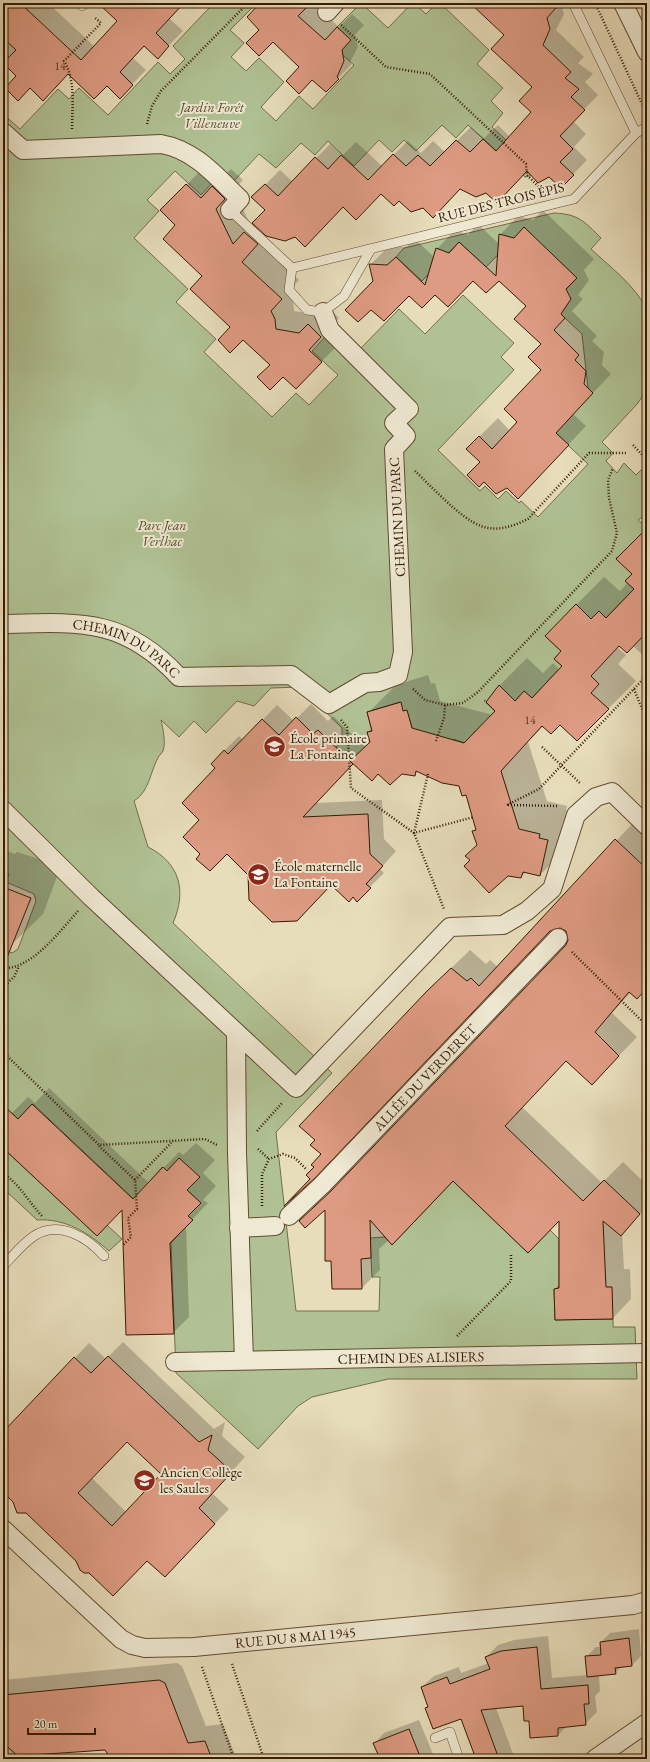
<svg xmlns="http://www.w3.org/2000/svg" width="650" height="1762" viewBox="0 0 650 1762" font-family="'EB Garamond',serif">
<rect width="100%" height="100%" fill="#e7ddbb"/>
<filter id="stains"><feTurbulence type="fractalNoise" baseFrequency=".005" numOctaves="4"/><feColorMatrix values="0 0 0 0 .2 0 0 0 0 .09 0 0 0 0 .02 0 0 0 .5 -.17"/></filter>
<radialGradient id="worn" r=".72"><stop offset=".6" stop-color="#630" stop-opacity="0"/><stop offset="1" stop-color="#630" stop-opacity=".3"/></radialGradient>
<g fill="#b0c294" stroke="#736e4a">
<path d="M206,3H228L233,8L238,3H257L230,30L244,43L231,57L246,71L259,58L284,82L261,107L276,121L299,96L313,109L354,65L339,52L351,40L337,27L361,3L388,28L412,3H414L426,14L437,3H440L489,50L477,64L503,88L491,101L503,113L492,127L537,169L530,176L525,177L468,125L456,138L442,125L416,151L404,140L392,152L379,140L354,166L328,141L315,155L301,143L276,168L259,154L233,182L249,197L239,209L213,182L201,195L175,171L147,200L159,211L134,238L188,289L176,302L216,339L204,352L272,417L296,393L309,405L338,375L312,351L325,337L361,348L399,309L425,334L463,295L514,343L501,357L514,370L438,450L480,491L485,486L498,499L506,491L519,503L521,501L538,517L588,464L555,433L593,393L588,388L582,334L551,305L577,278L524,228L486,267L459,242L422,281L396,257L404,248L554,213C578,214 584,221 601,238L591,249C610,267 635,285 647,310V389L638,403L602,442L613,453L606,461L617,473L624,463L636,475L647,464V514L638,520L646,527L645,529L647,530L630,545L647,560L634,573L617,557L616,558L632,574L626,581L634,589L606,618L599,611L591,619L575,604L591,620L578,634L562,619L577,635L545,636L561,651L554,659L562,666L532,698L524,691L515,701L499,685L500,714L485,700L484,701L500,716L474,732L472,745L453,739L451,744L433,740L435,734L432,735L413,731L407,711H403L400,702L367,712L372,731L367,733L373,732L369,750L365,746L367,751L353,763L336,747L342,740V728L300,687L271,688L254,706L237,701L206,733L194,721L179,737L161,720C163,729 166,742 163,751C162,753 160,755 159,756C150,771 150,791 134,801L148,847C180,863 187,891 173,923L332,1073L276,1132L296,1311H379L380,1277H372L370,1238L385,1237L392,1245L453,1181L525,1250H531L550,1230L559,1239V1288L554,1289L555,1320L613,1319V1327H635L637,1379H388L312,1397L298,1406L258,1449L176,1373L171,1243L192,1220L188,1216L201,1203L187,1190L199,1177L179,1158L167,1171L162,1167L150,1181L137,1202L33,1104L18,1119L11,1112L3,1121V949L12,953L18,949L36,901L34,894L6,882L9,874L3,872V114L20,129L58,89L69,99L79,88L108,115L158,62L170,74L185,59L173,46L210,7Z"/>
<path d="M3,1148L97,1236L107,1225L122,1239L109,1251C89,1233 65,1218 37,1220L6,1191L3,1194Z"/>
</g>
<g fill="#0003" fill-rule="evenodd">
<path d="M3,3H48L95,47L119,21L111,3H184L170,19L183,31L157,57L145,45L133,58L146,70L120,97L107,85L68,73L18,76L3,59Z"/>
<path d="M259,3H313L339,27L352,14L364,25L355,35L358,47L350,62L352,64L326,91L260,30Z"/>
<path d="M471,3H561L564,14L556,30L584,57L578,63L593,74L585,82L598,95L573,121L586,134L574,147L587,160L561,187L549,176L527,170L487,192L460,188L423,207L381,193L343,206L295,236L267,235L259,243L299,280L289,292L293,300L294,311L318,315L327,306L339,318L327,331L340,343L314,369L271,365L231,327L177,225L162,210L205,166L220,180L231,169L243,180L234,190L251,226L266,210L253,197L280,170L293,182L330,144L343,155L356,142L382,166L408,141L421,153L433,141L445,152L471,127L484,138L498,125L510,137L532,112L533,87L506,35Z"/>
<path d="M543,210L594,259L584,270L589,280L578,295L583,299L572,311L597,336L592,341L604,352L602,365L611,374L573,414L586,426L518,498L467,449L498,418L510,431L519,422L543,370L542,344L527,306L499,279L474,280L435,294L409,295L374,281L371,264L389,246L406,247L415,239L434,257L437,249L455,230L468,235L478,224L499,244L500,235L518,216L533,220Z"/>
<path d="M647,529V659L633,646L620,645L618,648L626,655L618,664L636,681L577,740L560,724L543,726L528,742L547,801L567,806L566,810L576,813L568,847L540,875L526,872L521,877L471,860L478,845L474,831L476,828L467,793L460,785L418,771L414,775L378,772L354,763L316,803L382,800L384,839L396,851L380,869L384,873L357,900L332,884L249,874L227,853L202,854L200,820L217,767L212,763L239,736L243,740L277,705L294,721L311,704L328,721L333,716L365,747L371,742L368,732L373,728L368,713L396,685L428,675L431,684L435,683L440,701L493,715L497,711L499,686L527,658L543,673L553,663L560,670L563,666V651L576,605L604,577L620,591L628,582L633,574Z"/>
<path d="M634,822L647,834V987L631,992L612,1013L637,1037L610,1065L567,1060L522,1107L602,1183L623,1162L647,1185V1207L622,1232L624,1269H630L631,1299L613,1318L555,1289L560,1284V1219L454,1180L379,1249L380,1270L362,1288L332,1260L326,1208L341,1182L566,946L569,940L566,930L560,927L551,930L311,1179L322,1154L446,973L470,950L486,964L490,960L498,967Z"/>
<path d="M7,851L15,854L17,852L61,866L43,914L11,945L3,942V854Z"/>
<path d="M49,1088L149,1183L179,1152L183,1155L196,1143L215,1160L203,1173L216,1186L203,1200L208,1203L186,1226L189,1317L173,1333L123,1208L3,1146V1122L28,1097L35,1103Z"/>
<path d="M123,1342L214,1429L225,1422L222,1436L245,1457L212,1493L229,1509L179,1561L77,1560L3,1490V1434L89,1343L106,1359ZM128,1441L162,1474L126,1512L92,1478Z"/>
<path d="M639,1629L641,1656L632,1665L622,1666L615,1673L599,1675L600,1691L595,1696L597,1712L585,1724L567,1726L558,1735L530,1720L524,1705L496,1708L515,1759H474L476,1757L461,1718L426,1708L429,1705L422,1687L434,1676L459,1667L461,1673L489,1663L486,1657L498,1645L514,1640L548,1636L552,1678L588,1675L586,1657L596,1647H601V1642L610,1633Z"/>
<path d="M177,1663L182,1666L206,1726L223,1724L237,1759H112L105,1748L13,1756L11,1759H3V1680Z"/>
<path d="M419,1720L435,1759H381L375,1743L384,1733Z"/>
</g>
<g fill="#de9b83" stroke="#361a01" fill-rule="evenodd">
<path d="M3,3H20L81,60L117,21L98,3H184L156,33L169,46L158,59L144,46L120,72L133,85L120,99L107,86L94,99L68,74L43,101L30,88L18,101L5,88L16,76L3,63L16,50L3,38Z"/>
<path d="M260,3H311L298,16L325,40L337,27L351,40L342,50L344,61L337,77L339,79L326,92L312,80L299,94L286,81L299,67L273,42L259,56L246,43L259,30L247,17Z"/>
<path d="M470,3H560L547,18L550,29L543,45L571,72L565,78L579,89L571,97L585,110L560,136L573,149L560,162L574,175L561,188L549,177L538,183L527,171L497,203L486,193L476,197L460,189L433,218L423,208L411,212L399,201L394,206L381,194L356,220L343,207L305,247L295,237L285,241L266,236L252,223L265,210L251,197L265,184L278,196L315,157L328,169L341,155L368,180L393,154L406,166L418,155L430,166L456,140L470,152L483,139L496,151L531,112L519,101L532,87L491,49L504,35Z"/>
<path d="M186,184L201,198L212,186L225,199L216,209L233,244L244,232L258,244L242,262L282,299L271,311L275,319L276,329L299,333L308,324L321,337L309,350L322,362L296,389L283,377L270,390L257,377L270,365L243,340L230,353L218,340L230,327L190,289L202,276L163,239L175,225L160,210Z"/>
<path d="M524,227L577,278L566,289L571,299L561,314L565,318L554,330L579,355L575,360L586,371L584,384L593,393L556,433L569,445L518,499L507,488L496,494L484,482L479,487L467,475L480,462L466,449L479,436L492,449L517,422L504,409L541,370L528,357L541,344L514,319L526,306L499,281L486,293L473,281L448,307L435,295L422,308L409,296L384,321L371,310L358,322L345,310L373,281L369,264L387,265L396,257L425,285L436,248L449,253L459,242L496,276L499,234L514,238Z"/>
<path d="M647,528V632L627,653L619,646L591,676L599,684L591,693L609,709L577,741L560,725L551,734L542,726L501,771L519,829L540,834L539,838L548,840L540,876L523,872L521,878L508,876L489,893L464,866L470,860L465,856L477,845L472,831L476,830L466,795L462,796L459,786L442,783L416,771L415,776L402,774L390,785L378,774L372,781L350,761L370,742L367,732L372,731L367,712L401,702L403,711L407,710L412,728L464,743L495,711L486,702L499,685L515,701L524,691L532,698L562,666L554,659L561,651L545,636L576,604L591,619L599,611L606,618L634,589L625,581L632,574L616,559Z"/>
<path d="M296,717L313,734L318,730L353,764L303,817L368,814L370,854L383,866L366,884L371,888L357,902L353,897L349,902L331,885L297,921L272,922L249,900L248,875L227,854L210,871L196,859L200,854L183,837L199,820L182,803L215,768L211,764L224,750L228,754L262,719L279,735Z"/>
<path d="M615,839L647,869V988L637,999L629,992L595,1032L619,1056L592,1085L566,1061L505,1126L583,1201L604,1180L640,1214L621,1236L603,1221L606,1287H612L613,1319L555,1320L554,1289L559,1288V1221L528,1253L453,1181L392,1245L370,1220L371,1258L361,1259L362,1289H332L331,1261H325V1210L305,1228L299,1221L330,1192L566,945L568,940L566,931L560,928L550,931L315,1178L284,1206L310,1179L306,1175L314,1167L311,1165L321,1154L310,1145L315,1140L299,1126L427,991L451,968L467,981L471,978L479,986Z"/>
<path d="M3,887L31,898L4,965H3Z"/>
<path d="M32,1104L133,1199L163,1167L167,1171L179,1158L200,1177L187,1190L201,1203L188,1216L193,1220L170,1243L174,1334L126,1335L122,1210L97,1236L3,1148V1105L18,1119Z"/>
<path d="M108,1356L199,1442L212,1435L208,1450L232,1472L199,1508L215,1524L165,1577L147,1561L113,1596L89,1573H84L80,1570L76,1561L26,1513H17L13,1502L3,1492V1432L74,1357L91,1373ZM127,1442L161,1474L112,1526L78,1493Z"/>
<path d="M629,1638L632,1666L615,1668L616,1674L587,1677L585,1656L601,1655L600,1642Z"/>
<path d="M537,1647L541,1689L588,1685L589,1704H584L586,1725L558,1728V1736L530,1738L529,1721H524L523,1706L481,1710L499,1759H476L461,1719L433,1729L425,1708L428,1707L421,1687L447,1677L450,1684L490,1669L485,1657L501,1651Z"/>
<path d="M159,1680L165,1683L188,1743L205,1741L212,1759H111L105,1750L18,1756L3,1743V1695Z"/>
<path d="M409,1729L421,1759H380L373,1743Z"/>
</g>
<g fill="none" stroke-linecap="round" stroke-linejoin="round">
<defs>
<g id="lane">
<path d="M82,6L85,3"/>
<path d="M636,133L647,127"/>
<path d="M230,210L292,268L574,199L636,133L573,3"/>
<path d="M292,268L289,290L307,310L323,312L344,296L371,249"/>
<path d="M3,1266C13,1256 22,1244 34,1236C59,1220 87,1237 104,1256"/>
<path d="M435,1738L450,1732L459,1759"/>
</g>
<g id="street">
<path d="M623,3L647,52"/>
<path d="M327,12L335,3"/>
<path d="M3,132L23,150L161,144C195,150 216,176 240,199L230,210"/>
<path id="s1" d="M3,624C78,622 124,617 179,677L291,675L329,704L365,683L379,682L398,675L403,652L394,449L406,436L394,423L409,409L330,330L323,312"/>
<path d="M3,810L91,897L296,1088L450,927L503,925L527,911L552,889L576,815L596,797L612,792L647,826"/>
<path d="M236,1034L237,1153L244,1360"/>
<path id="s2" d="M289,1216L322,1185L558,938"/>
<path d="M239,1228L275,1226"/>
<path id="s3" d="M175,1362L647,1353"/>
<path id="s4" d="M3,1529L121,1639L132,1645L145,1648L194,1647L633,1605L647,1601"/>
<path d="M595,1759L647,1723"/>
</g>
</defs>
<use href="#lane" stroke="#624b30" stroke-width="10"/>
<use href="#street" stroke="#624b30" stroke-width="20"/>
<g stroke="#361a01" stroke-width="2.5" stroke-dasharray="1 2" stroke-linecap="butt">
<path d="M595,3L642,104"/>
<path d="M341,25L386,67L430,74L526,164L527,175L542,190"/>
<path d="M147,124L152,106L161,91L248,3"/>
<path d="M72,129C72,106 76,81 64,61L101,23L94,17"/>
<path d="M633,445L647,460"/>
<path d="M415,471C431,486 461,519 481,526C497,532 514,526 528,519L589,453H626"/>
<path d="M413,689L425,700L445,705L463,703L478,692L612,551L617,533L609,498L608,480L613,468"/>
<path d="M634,689L647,721"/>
<path d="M341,720L347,727L351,788L414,833L444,909"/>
<path d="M436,741L444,718L445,705"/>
<path d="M542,747L581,784"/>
<path d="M428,774L414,833L474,817"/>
<path d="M507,805L539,789L647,675"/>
<path d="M508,805L559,806"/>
<path d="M572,952L647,1026"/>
<path d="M3,968C31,970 60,931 78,911"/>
<path d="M3,987L14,977L19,966"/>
<path d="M3,1052L99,1145L205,1139L217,1145"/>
<path d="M257,1131L282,1103"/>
<path d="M99,1146L135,1180L137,1209L128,1218L131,1237L123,1245"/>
<path d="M258,1149L269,1159"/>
<path d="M3,1173C20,1185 28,1201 42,1216"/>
<path d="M135,1180L173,1141"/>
<path d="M262,1206V1174L269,1159L283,1154L295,1158L307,1170"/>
<path d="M457,1336L511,1281V1255"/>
<path d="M232,1664L264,1759"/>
<path d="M202,1667L234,1759"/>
</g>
<use href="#lane" stroke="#efe9d3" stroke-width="9"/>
<use href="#street" stroke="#efe9d3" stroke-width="18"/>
</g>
<defs>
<symbol id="school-disc" viewBox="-11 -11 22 22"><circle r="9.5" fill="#8f2418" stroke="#efe9d3"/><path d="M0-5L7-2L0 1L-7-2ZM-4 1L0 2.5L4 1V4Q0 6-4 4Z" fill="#fff"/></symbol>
</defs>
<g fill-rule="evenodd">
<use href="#school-disc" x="262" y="734" width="25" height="25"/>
<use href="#school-disc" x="246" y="862" width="25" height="25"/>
<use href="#school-disc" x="132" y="1468" width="25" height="25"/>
</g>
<g text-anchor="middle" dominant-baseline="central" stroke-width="4" stroke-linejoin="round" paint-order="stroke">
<g font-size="12" fill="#603a22">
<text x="60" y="66">14</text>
<text x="530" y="720">14</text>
</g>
<g font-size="14" font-style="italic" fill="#5b4c2d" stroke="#efe9d3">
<text x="212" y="107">Jardin Forêt<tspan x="212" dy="16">Villeneuve</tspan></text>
<text x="162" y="525">Parc Jean<tspan x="162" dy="16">Verlhac</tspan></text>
</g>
<g font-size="14" fill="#361a01" stroke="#efe9d3">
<text transform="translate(501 202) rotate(-14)">RUE DES TROIS ÉPIS</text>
<text transform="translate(397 517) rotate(-93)">CHEMIN DU PARC</text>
<text stroke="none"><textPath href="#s1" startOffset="130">CHEMIN DU PARC</textPath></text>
<text stroke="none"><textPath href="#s2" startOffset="194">ALLÉE DU VERDERET</textPath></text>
<text stroke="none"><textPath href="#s3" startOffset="236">CHEMIN DES ALISIERS</textPath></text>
<text stroke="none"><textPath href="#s4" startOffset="338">RUE DU 8 MAI 1945</textPath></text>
</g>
<g font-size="14" fill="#361a01" stroke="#efe9d3" text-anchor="start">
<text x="290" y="738">École primaire<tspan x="290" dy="16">La Fontaine</tspan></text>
<text x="274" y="866">École maternelle<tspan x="274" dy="16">La Fontaine</tspan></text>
<text x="160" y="1472">Ancien Collège<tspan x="160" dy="16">les Saules</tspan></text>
</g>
</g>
<rect width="650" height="1762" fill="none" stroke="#e7ddbb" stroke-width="16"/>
<rect x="4" y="4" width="642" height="1754" fill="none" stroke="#361a01" stroke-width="2"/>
<rect x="8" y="8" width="634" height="1746" fill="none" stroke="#361a01"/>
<path d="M28 1728v6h67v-6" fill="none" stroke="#361a01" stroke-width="2"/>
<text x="34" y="1728" font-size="12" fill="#361a01" stroke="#efe9d3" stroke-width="3" paint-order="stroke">20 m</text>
<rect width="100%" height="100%" filter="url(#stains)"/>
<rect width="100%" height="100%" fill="url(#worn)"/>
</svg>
